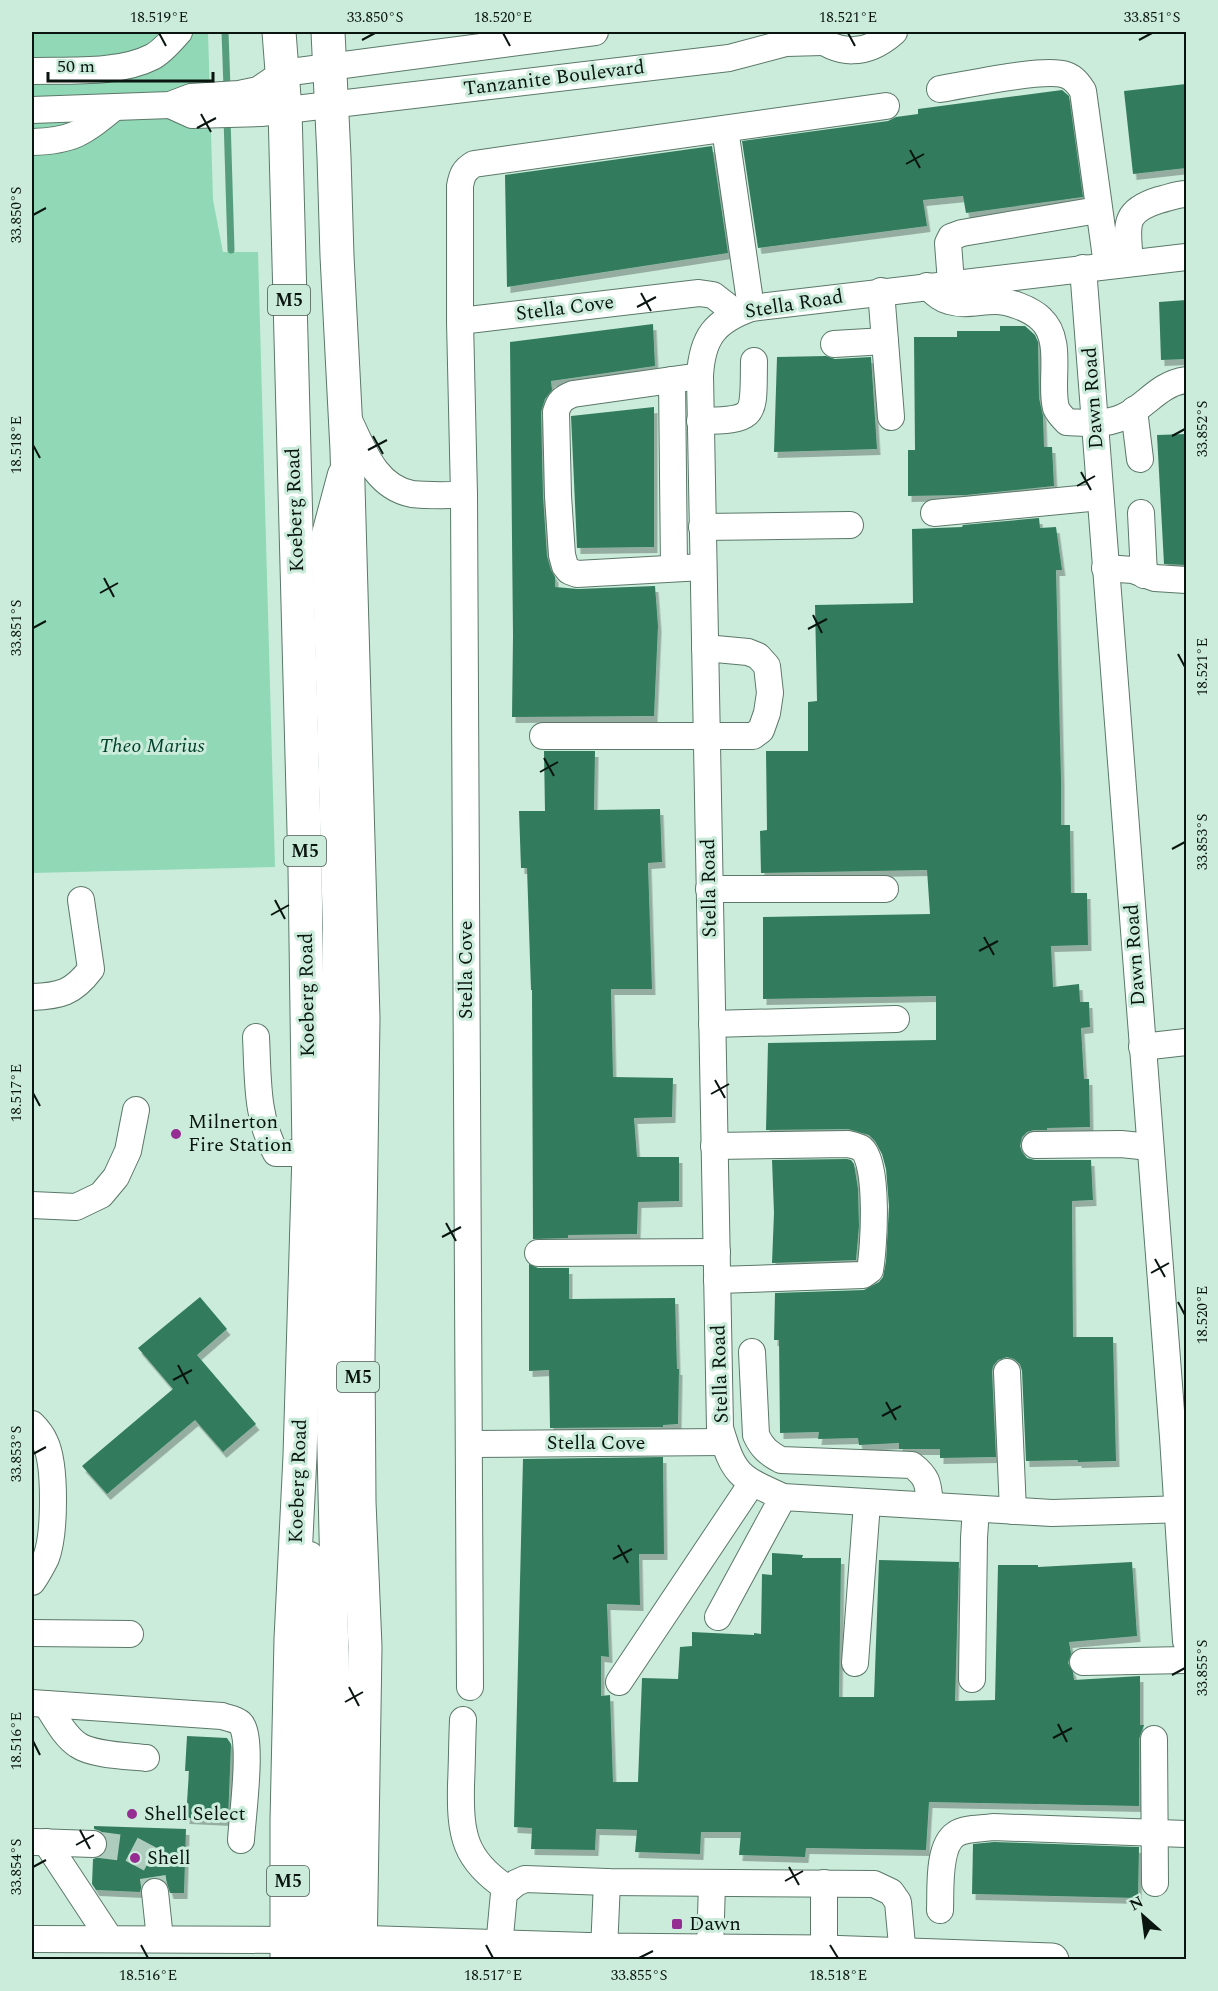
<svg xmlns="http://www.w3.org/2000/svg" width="1218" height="1991" viewBox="0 0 1218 1991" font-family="Spectral,serif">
<defs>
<filter id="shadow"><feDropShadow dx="3.5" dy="6" stdDeviation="0" flood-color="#0004"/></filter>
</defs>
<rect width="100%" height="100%" fill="#cbecdb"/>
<path fill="#91d8b6" d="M32,32H208L213,200L223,252H258L275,867L32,873Z"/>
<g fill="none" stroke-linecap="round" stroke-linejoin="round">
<g stroke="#569d7d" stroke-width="7">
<path d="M225,32L227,88"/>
<path d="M227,118L231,250"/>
</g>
</g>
<g fill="#337c5d" filter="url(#shadow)">
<path d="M1186,84V168L1133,174L1124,91Z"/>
<path d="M1062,90L1069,96L1083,197L966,213L963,196L923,200L927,226L758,248L742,141L888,121L896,117L918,114V109Z"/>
<path d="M712,146L728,253L507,287L505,175Z"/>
<path d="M1186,300V359L1161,360L1159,302Z"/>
<path d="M653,324L655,366L551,381L552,390L545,399L541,412L543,496L547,556L551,570L555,577V587L578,589L655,586L658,626L654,716L512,717L513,636L510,342Z"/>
<path d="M1000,326H1025L1035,335L1038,342L1039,398L1043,416L1044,447H1052L1054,486L966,495L908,496V450H915L914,337H957V331H1000Z"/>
<path d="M826,356L835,359L871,357L877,449L774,452L777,357Z"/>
<path d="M654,407V547L577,548L571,416Z"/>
<path d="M1186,434V565L1164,564L1157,435Z"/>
<path d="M1039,518L1040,528L1056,527L1062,570H1056L1061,780V825H1070L1071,893H1087L1088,945L1051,946L1053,987L1079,984L1080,1002H1089L1090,1027L1081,1028L1084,1079H1089L1090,1127L1047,1128V1130H1034L1027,1132L1022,1137L1020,1146L1022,1152L1027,1158L1035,1160H1091L1093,1200L1072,1201L1073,1337H1113L1116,1461L1078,1462V1460L1026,1461L1022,1371L1020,1364L1014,1359L1007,1357L998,1360L993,1366L992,1372L996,1457L940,1458V1449H899V1443L859,1445L858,1438L818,1439L819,1432L780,1433L779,1340H774L775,1293L864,1290L879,1282L883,1277L886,1261L889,1206L886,1169L882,1154L875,1141L869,1135L848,1129L766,1130L768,1043L936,1040V996L763,999V917L930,914L927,870L761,873L760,831L767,830L766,751H808V702L817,701L815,605L913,603L912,529L962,527L963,525Z"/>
<path d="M544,751H595L594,810L660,809L662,862L648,863L652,989H611L613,1077L673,1078L672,1117L634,1118L637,1157H679V1201L638,1202L637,1234L568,1235V1238L533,1239L532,990H531L527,868H521L519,811H545Z"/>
<path d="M847,1159L851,1160L854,1164L858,1189L859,1226L856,1260L772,1263L774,1213L772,1160Z"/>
<path d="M529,1264L538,1268H569V1299L675,1298L677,1369H679L678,1424L663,1425V1427L550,1428L549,1370L529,1371Z"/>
<path d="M200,1297L227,1329L197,1355L256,1424L223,1452L195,1420L107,1494L82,1466L173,1389L138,1348Z"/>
<path d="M663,1457L664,1554H639L640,1605L607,1604L609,1657L601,1656V1696L610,1695L613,1782H638L642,1678L678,1679L680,1647L692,1646V1632L754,1635V1633L761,1634L762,1574L772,1575V1553L803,1555L802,1558H841L839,1697H874L879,1560L959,1562L955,1701L995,1700L998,1565H1038V1567L1132,1562L1137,1636L1069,1642L1071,1654L1068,1663L1073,1672L1074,1680L1140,1676V1725H1144L1139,1739V1806L929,1802L926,1850L806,1848L805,1857L739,1855L741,1832H701L700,1854L635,1852L637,1830L596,1829L595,1850L531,1849L532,1828L514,1827L523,1459Z"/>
<path d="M187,1736L227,1738L231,1744L228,1820L186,1818L189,1771H185Z"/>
<path d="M94,1826L186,1829L184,1893H170L167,1883L161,1878L154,1877L146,1880L142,1885L140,1892L96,1890L92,1884L93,1859L99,1857L105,1852L108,1844L106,1836L100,1831L94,1829Z"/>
<path d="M994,1842L1139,1847L1138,1898L972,1894L973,1844Z"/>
</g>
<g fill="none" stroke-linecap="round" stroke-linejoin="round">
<path stroke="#aeccbd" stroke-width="26" stroke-dasharray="26 13" stroke-linecap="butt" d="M93,1844L131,1849L150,1859L155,1892"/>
<defs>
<g id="minor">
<path d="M811,32C838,57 867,56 894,32"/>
<path d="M32,71C68,70 119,74 152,57C162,52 172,40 179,32"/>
<path d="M940,89C967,85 1044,67 1066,75C1074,78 1078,83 1083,91L1107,265"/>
<path d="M170,105L192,115L261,113L729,58L786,43L822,42"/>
<path d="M32,110L170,105L191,97L239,94L258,90L283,73L595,32"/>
<path d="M725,129L751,308"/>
<path d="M32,142C73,141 83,133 115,107"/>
<path d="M1186,257L751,308C715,321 702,337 700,376L720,1428C734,1476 739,1477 783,1497L1052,1513L1186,1509"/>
<path d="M1130,263C1128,228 1120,212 1159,200C1168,198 1177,194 1186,194"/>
<path d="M1083,268L1173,1437L1186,1641"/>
<path d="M951,283L948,243L951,237L962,233L1098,210"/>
<path d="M927,286C934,292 940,299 949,301C965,306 979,301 995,301C1009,301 1031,309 1041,319C1064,340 1049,382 1056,408C1058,413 1063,418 1067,422C1084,423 1106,425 1123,417C1147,406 1158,384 1186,380"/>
<path d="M881,291L891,417"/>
<path d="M460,321L699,293L713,295L736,313"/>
<path d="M834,344L885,341"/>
<path d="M700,376L573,394C563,398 559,401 556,412L558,496L562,555L565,566L569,571L577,574L703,567"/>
<path d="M672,380L674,568"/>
<path d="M1134,410L1140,459"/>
<path d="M348,418C363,449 375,487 412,494C429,496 447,495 464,495"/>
<path d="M700,421C759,420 753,416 754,361"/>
<path d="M934,513L1100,497"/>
<path d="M1141,513L1144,575"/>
<path d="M702,527L850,525"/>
<path d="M1105,568L1133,570L1155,578L1186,580"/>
<path d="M543,736H753L761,730L767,713L770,693L767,666L758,656L748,652L705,648"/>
<path d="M709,889H885"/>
<path d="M32,997C60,996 73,993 91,969L81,900"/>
<path d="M712,1024L896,1019"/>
<path d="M256,1037C258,1075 256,1119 276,1153H309"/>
<path d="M1142,1047L1186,1042"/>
<path d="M1035,1145L1121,1144L1150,1147"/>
<path d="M714,1146L848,1144C853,1145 858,1146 862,1149C879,1163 874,1249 870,1270L863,1275L717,1280"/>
<path d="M32,1205L76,1207L101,1195L116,1177L128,1151L136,1110"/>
<path d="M538,1253L717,1252"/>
<path d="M752,1352L756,1435C762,1448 768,1453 781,1460L912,1465C929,1478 928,1485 930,1505"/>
<path d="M1007,1372L1013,1511"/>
<path d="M32,1424C37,1429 42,1435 45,1442C56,1465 55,1534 46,1558C42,1566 37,1575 32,1582"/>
<path d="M469,1444L724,1442"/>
<path d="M310,1555L313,1960"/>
<path d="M718,1617L783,1497"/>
<path d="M32,1633L130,1634"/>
<path d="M1083,1662L1186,1660"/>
<path d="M855,1663L867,1503"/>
<path d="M972,1679L974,1538L976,1509"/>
<path d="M619,1682L752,1483"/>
<path d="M470,1687L464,495L460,321V186C462,175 464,170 474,164L886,106"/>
<path d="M32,1703L222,1716C227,1718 236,1719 240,1723C254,1735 242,1819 241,1840"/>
<path d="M46,1704C55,1717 64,1736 78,1745C92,1755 128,1756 146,1758"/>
<path d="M463,1720C462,1742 462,1764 461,1785C460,1835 464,1860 508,1889"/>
<path d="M1154,1739L1155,1883"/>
<path d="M35,1842L93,1844"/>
<path d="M46,1842L110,1939"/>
<path d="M824,1883V1952"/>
<path d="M155,1892L160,1939"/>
<path d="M940,1910C941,1891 937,1846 956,1834C965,1828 982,1829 993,1827L1186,1834"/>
<path d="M32,1939L288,1940"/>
<path d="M499,1947L504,1893L516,1883L525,1879L607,1882L874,1884L891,1892L898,1902L903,1956"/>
<path d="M604,1950L607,1882"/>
<path d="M710,1951L712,1883"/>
<path d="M338,1960L333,1897L337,1720L330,1430L336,928L325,534L341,474"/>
</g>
<g id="major">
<path d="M279,32L285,110L305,869L309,1153L300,1456L291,1639L287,1821V1960"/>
<path d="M328,32L334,157L337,256L347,450L363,1018L358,1358L359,1502L365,1647L360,1960"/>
<path d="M288,1940L604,1950L824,1952L1052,1960"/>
</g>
</defs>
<use href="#minor" stroke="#5b7869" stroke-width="28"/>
<use href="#major" stroke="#5b7869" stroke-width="35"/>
<use href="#minor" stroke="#fff" stroke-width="26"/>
<use href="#major" stroke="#fff" stroke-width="33"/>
</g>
<path fill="none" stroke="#0a1510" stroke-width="2" d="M159,33L166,46M503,33L510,46M848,33L855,46M362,40L375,33M1139,40L1152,33M201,114L211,132M197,128L216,118M910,150L920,168M906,164L924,154M33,215L46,208M641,293L651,311M637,307L656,297M373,436L383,454M1172,436L1185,429M33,445L40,458M368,450L387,440M1081,472L1091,490M1077,486L1095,476M104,578L114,597M100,593L118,583M813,615L822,633M33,628L46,621M808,629L827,619M1178,654L1185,667M544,758L554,776M540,772L558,762M1172,849L1185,842M275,900L285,919M271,915L289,905M984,937L994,955M979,951L998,941M715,1080L725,1098M33,1093L40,1106M711,1094L729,1084M446,1223L456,1241M442,1237L461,1227M1155,1259L1165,1277M1151,1273L1169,1263M1178,1302L1185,1315M178,1365L188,1384M173,1380L192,1370M886,1402L896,1420M882,1416L901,1406M33,1454L46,1447M618,1545L628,1563M613,1559L632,1549M1172,1675L1185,1668M349,1687L359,1706M345,1702L363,1692M1058,1724L1067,1742M1053,1738L1072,1728M33,1741L40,1755M80,1830L90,1849M76,1845L94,1835M33,1867L46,1860M789,1867L799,1885M785,1881L803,1871M141,1945L148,1958M486,1945L493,1958M830,1945L838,1958M639,1958L653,1951"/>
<g fill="#952d92" stroke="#cbecdb" stroke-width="2">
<circle cx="176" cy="1134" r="6"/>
<circle cx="132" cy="1814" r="6"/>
<circle cx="135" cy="1858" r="6"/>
<rect x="671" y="1918" width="12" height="12" rx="3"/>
</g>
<g text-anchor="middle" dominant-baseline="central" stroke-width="6" stroke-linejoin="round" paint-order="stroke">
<g fill="#cbecdb" stroke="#44564d" stroke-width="1.5">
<rect x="268" y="285" width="42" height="30" rx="4.5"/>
<rect x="284" y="836" width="42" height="30" rx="4.5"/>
<rect x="337" y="1362" width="42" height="30" rx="4.5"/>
<rect x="267" y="1866" width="42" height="30" rx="4.5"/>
</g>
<g font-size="18" font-weight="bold" fill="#0a1510">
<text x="289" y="300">M5</text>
<text x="305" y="851">M5</text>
<text x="358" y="1377">M5</text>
<text x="288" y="1881">M5</text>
</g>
<g font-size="20" fill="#0a1510" stroke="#cbecdb">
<text transform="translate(554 78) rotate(-7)">Tanzanite Boulevard</text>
<text transform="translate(794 304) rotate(-9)">Stella Road</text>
<text transform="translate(565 308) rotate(-7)">Stella Cove</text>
<text transform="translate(1093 398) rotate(-94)">Dawn Road</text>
<text transform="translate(295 510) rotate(-92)">Koeberg Road</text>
<text transform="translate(709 888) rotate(-91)">Stella Road</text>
<text transform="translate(1135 955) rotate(-94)">Dawn Road</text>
<text transform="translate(466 970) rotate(-90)">Stella Cove</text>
<text transform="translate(307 995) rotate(-91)">Koeberg Road</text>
<text transform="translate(720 1374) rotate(-92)">Stella Road</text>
<text x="596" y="1443">Stella Cove</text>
<text transform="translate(298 1481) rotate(-88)">Koeberg Road</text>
</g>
<g font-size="20" font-style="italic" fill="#02412b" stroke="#cbecdb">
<text x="152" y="746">Theo Marius</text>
</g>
<g font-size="20" fill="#0a1510" stroke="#cbecdb" text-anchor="start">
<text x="188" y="1122">Milnerton<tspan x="188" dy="23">Fire Station</tspan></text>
<text x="144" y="1814">Shell Select</text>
<text x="147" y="1858">Shell</text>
<text x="689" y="1924">Dawn</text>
</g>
</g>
<rect width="1218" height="1991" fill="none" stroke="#cbecdb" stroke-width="66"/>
<g transform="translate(1143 1916) rotate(332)" stroke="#cbecdb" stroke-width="4.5" paint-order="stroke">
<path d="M0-4.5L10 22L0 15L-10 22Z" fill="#0a1510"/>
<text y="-9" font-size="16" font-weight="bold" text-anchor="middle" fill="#0a1510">N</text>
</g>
<path d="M48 72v9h165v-9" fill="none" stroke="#0a1510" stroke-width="3"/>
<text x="57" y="72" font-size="18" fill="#0a1510" stroke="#cbecdb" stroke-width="4.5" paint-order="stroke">50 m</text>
<rect x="33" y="33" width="1152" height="1925" fill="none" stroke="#0a1510" stroke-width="2"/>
<g font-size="15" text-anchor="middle" fill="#0a1510">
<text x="159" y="22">18.519°E</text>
<text x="375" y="22">33.850°S</text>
<text x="503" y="22">18.520°E</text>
<text x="848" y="22">18.521°E</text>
<text x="1152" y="22">33.851°S</text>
<text transform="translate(16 215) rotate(-90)" y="5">33.850°S</text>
<text transform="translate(1202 429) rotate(-90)" y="5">33.852°S</text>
<text transform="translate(16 445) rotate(-90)" y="5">18.518°E</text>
<text transform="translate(16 628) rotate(-90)" y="5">33.851°S</text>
<text transform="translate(1202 667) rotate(-90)" y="5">18.521°E</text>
<text transform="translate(1202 842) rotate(-90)" y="5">33.853°S</text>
<text transform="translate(16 1093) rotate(-90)" y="5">18.517°E</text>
<text transform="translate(1202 1315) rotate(-90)" y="5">18.520°E</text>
<text transform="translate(16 1454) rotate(-90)" y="5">33.853°S</text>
<text transform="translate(1202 1668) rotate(-90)" y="5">33.855°S</text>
<text transform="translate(16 1741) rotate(-90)" y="5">18.516°E</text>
<text transform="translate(16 1867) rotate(-90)" y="5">33.854°S</text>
<text x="148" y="1980">18.516°E</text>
<text x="493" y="1980">18.517°E</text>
<text x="639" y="1980">33.855°S</text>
<text x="838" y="1980">18.518°E</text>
</g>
</svg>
